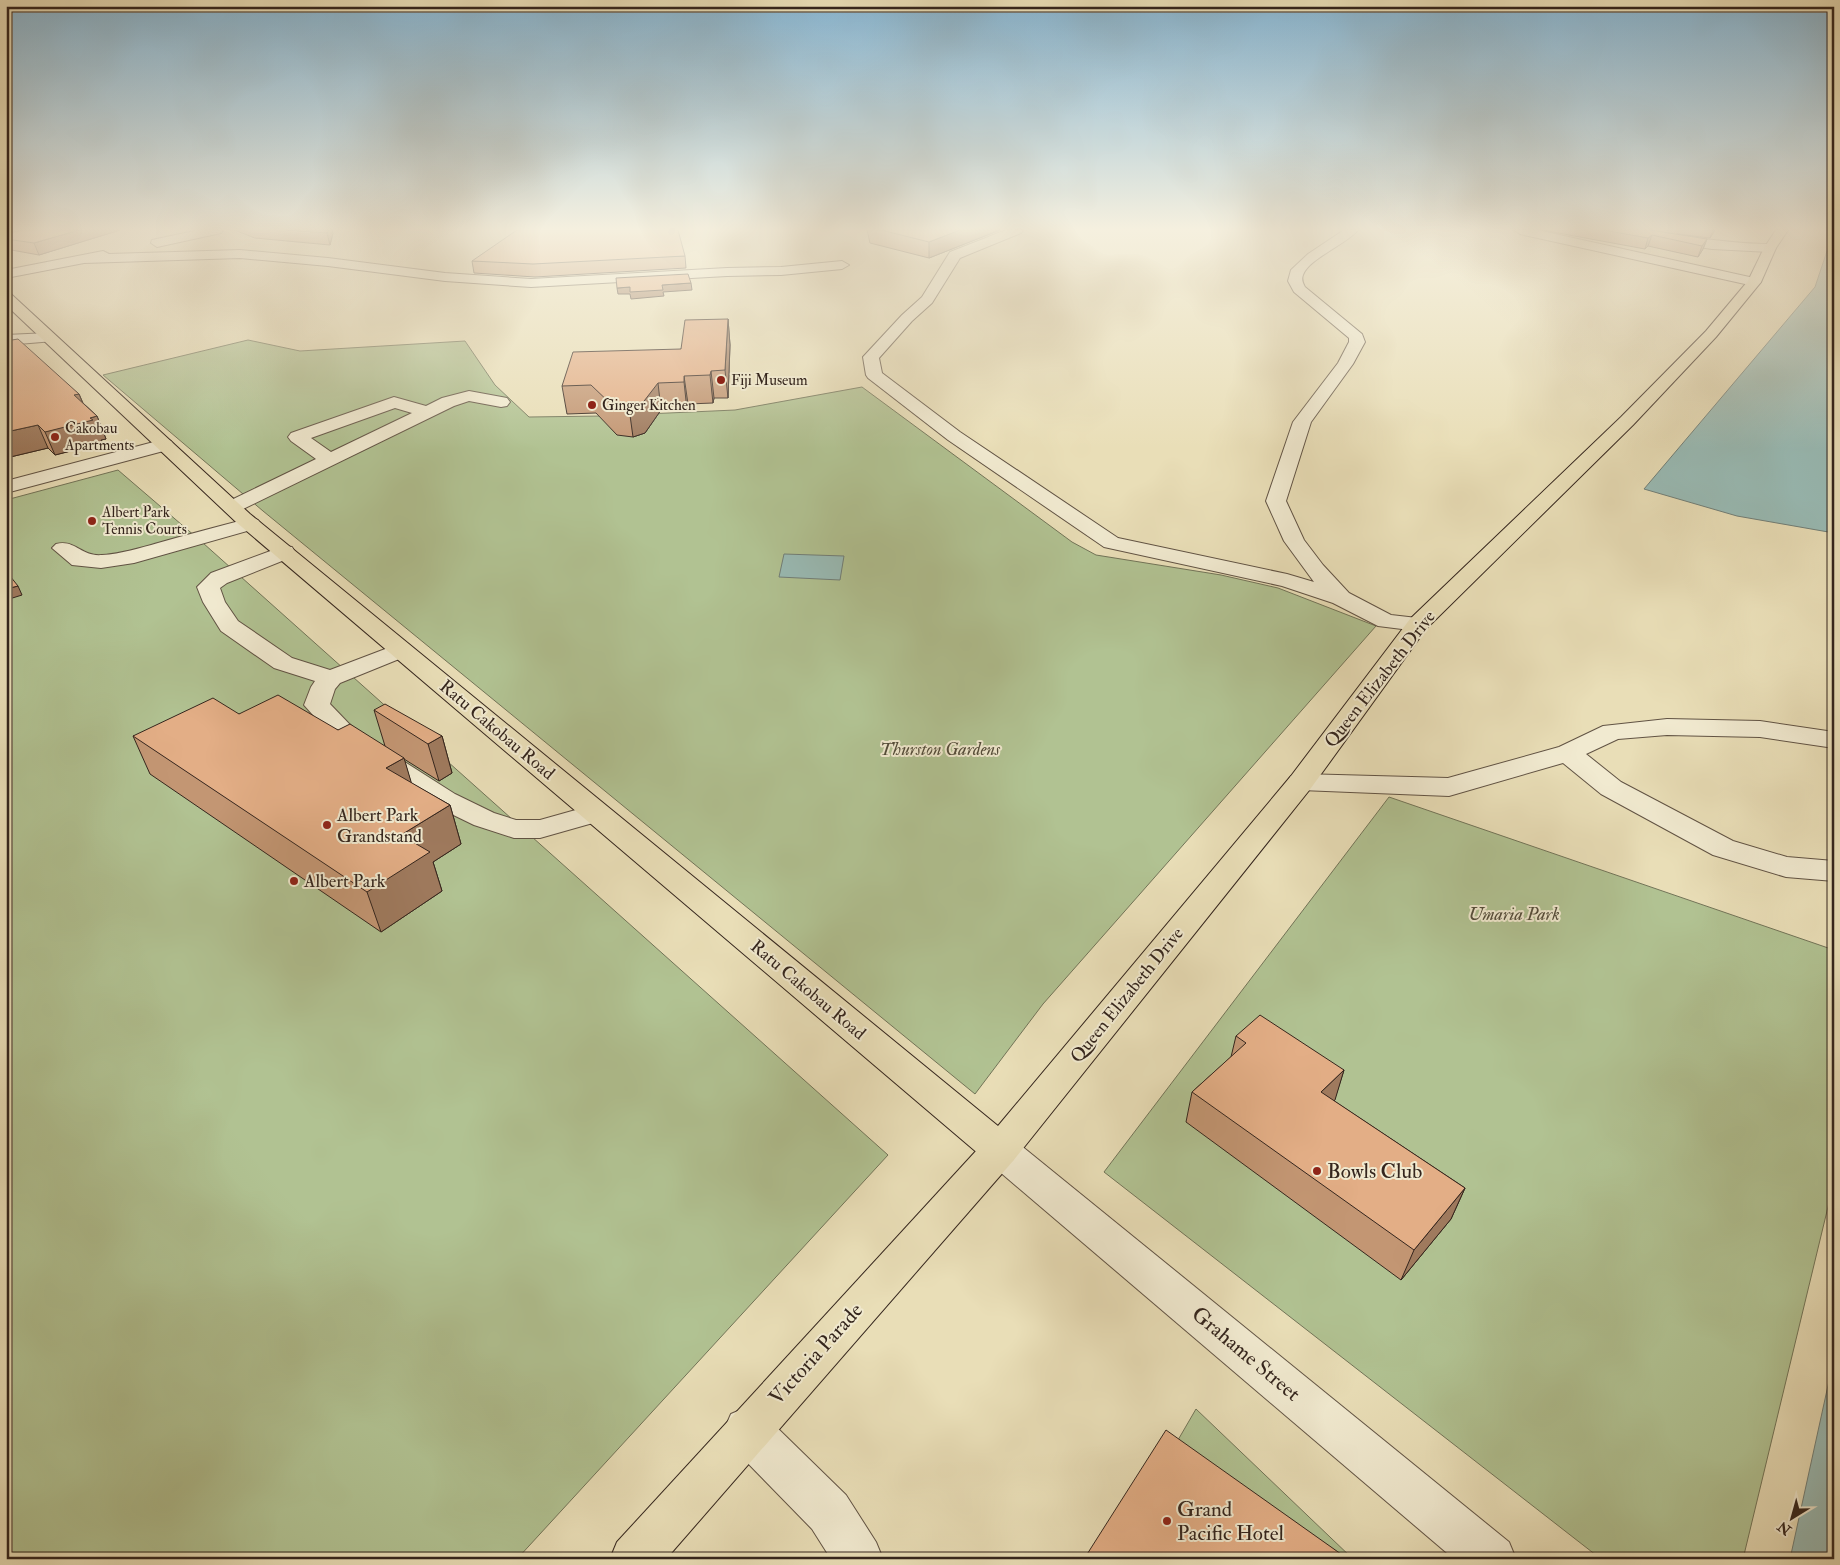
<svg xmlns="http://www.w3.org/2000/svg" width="1840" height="1565" viewBox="0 0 1840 1565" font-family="'IM FELL Double Pica',serif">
<rect width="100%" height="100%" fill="#e9deb7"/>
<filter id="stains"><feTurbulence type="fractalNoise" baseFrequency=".004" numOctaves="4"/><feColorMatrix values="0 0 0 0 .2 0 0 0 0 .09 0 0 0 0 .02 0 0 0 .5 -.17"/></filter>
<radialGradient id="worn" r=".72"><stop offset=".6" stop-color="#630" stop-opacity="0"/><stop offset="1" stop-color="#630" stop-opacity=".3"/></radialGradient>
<g fill="#b1c292" stroke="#727458">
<path d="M248,340L300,351L465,341L495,385L529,417L602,416L735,410L862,387L1072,542L1096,555L1221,575L1278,588L1376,626L1043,1004L975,1094L263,511L103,375Z"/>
<path d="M118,470L203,543L888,1155L517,1559H6V500Z"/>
<path d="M1389,797L1834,950V1182L1743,1559H1601L1104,1172Z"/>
<path d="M1196,1409L1353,1559H1255L1153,1483Z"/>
</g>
<g fill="#99bbb5" stroke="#717f78">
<path d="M1834,230V533L1737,516L1644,489L1815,287Z"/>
<path d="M784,554L844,556L840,580L779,577Z"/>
<path d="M1834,1358V1559H1790Z"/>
</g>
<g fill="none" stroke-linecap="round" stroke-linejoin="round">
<defs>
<g id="minor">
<path d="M199,230H223L221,233L157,247L151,243L152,240Z"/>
<path d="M1006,230H1023L1021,233L960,258L932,303L912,321L879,358L882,373L960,432L1118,538L1287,574L1314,582L1284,541L1266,501L1293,422L1338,363L1349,342V338L1294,292L1288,281L1291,270L1308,254L1344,230H1358C1347,244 1308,259 1303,275C1301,280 1303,283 1305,287L1362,334L1365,342L1353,364L1311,422L1286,501L1304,540L1323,565L1349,593L1391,615L1426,619L1430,624L1426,629L1418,631L1378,626L1333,603L1282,586L1104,547L948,440L868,378L866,375L863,357L902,315L922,297L950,252Z"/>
<path d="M1514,230H1537L1754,278L1761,282L1754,286L1520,234Z"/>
<path d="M1608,230C1662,230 1715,244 1770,244L1776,248L1770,252L1712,249L1614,234Z"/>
<path d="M240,250L328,258L445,273L531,279L727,268L781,267L842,261L849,265L842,269L781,275L727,276L531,287L445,281L328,266L240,258L84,263L6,278V270L103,251L109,254Z"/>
<path d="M49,333L54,335L57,338L54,341L6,345V335Z"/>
<path d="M469,391L507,398L510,402L507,406L501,407L469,401L454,406L239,511L232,513L225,511L222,507L225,503L316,459L291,441L288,437L291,433L394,397L426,406L442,398ZM395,408L412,413L331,452L311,438Z"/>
<path d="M165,439L171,441L174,445L171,449L6,493V481Z"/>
<path d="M251,518L258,520L261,524L258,528L134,563L101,568L72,565L52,548L56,544C75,539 81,557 102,555C121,554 140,548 158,543C189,534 220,526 251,518Z"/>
<path d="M284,546L292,547L295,552L292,557L227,583L220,588L225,602L238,621L292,658L330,670L401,643L409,645L413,650L409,655L340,683L335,689L330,704L356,731L455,794L494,813L516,820H540L597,804L607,807L611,813L607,819L540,838H514L474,825L435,806L338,743L304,705L311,687L315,681L274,668L221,631L203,602L197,587L211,573Z"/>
<path d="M1667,719L1760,721L1834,732V748L1760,737L1667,735L1618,739L1586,754L1621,782L1733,841L1787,857L1834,861V881L1786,877L1713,855L1601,794L1563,763L1449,796L1301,790L1291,788L1287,782L1291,776L1301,774L1448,778L1559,747L1603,726Z"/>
<path d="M1000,1134L1013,1139L1509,1542L1516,1559H1454L987,1161L981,1150L987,1139Z"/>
<path d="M747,1407L763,1414L846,1495L876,1542L883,1559H831L812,1529L731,1446L724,1430L731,1414Z"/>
</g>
<path id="major" d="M1776,230H1788L1776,248L1761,282L1716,337L1633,425L1426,629L1311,788L1013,1161L1000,1166L987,1161L236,522L6,305V293L11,294L250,514L998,1126L1291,776L1410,619L1621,417L1706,331L1748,281L1764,248Z"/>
<path id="highway" d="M1000,1134L1013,1139L1019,1150L1013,1161L666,1559H610L617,1542L987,1139Z"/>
</defs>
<use href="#minor" stroke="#615344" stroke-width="2"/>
<use href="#major" stroke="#34251d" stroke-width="2"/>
<use href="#highway" stroke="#34251d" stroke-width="2"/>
<use href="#minor" fill="#f1ead0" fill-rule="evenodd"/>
<use href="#major" fill="#e9deb7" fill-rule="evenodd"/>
<use href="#highway" fill="#e9deb7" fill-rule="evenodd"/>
</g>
<g fill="#c39673" stroke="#34251d">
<path d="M6,230H120L39,255L6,249Z"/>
<path d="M234,230H332L333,233L330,245L255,238Z"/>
<path d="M867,230H1000L929,258L870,243Z"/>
<path d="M1542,230H1715L1710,238L1677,234L1707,239L1703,249L1698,257L1648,246L1645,249Z"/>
<path d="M685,256L686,268L535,277L474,273L472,261Z"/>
<path d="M728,319L730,345L728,398H714L713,403L688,404L687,410H661L645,433L633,437L617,435L596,413L567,414L562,386L681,349Z"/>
<path d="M6,341L79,394L83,403L97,416L106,439L101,440L102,443L55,455L48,448L6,458Z"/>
<path d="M374,710L442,736L452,773L439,781L404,759L411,783L450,805L461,844L433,862L442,891L381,932L150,774L133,736L239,714L338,730L385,746Z"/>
<path d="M1236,1036L1344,1070L1334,1101L1465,1188L1451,1219L1401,1280L1186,1122L1192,1092L1231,1057Z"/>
</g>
<g fill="#9f7a5e" stroke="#34251d">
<path d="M6,230H25L6,235Z"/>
<path d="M79,230H120L39,255L34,243Z"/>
<path d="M328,230H332L333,233L330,245L327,233Z"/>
<path d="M960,230H1000L929,258V242Z"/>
<path d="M1713,230H1715L1710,238Z"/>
<path d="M1652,235L1648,246L1645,249L1648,238Z"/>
<path d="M1707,239L1703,249L1698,257L1702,246Z"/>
<path d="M691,283L692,290L663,292L664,296L631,299L630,294H618L617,288Z"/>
<path d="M728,319L730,345L728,398L725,370Z"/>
<path d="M711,371L714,398L713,403L710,375Z"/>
<path d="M684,376L688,404L687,410L684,382Z"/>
<path d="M658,383L661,410L645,433L633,437L629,408Z"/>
<path d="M79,394L88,416L74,395Z"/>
<path d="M97,416L106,439L101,440L102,443L55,455L45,432Z"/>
<path d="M38,425L48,448L6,458V432Z"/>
<path d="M18,586L22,595L6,600V589Z"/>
<path d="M442,736L452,773L439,781L428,744Z"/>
<path d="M404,758L415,795L386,768Z"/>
<path d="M450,805L461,844L433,862L442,891L381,932L367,892L401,835Z"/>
<path d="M1344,1070L1335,1100L1312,1123L1321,1092Z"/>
<path d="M1465,1188L1451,1219L1401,1280L1414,1250Z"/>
</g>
<g fill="#e3ae86" stroke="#34251d">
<path d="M23,230H79L34,243L6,239V234Z"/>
<path d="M288,230H328L327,233Z"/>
<path d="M517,230H678L685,256L533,264L472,261Z"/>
<path d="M881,230H960L929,242Z"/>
<path d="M1603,230H1650L1707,239L1702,246L1652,235L1648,238Z"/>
<path d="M688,274L691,283L662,285L663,290L630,292V287L617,288L616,278Z"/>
<path d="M728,319L725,370L711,371L710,375L684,376V382L658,383L641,405L629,408L613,406L591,385L562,386L573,352L681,349L685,320Z"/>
<path d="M18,339L79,394L74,395L97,416L90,418L93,420L45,432L38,425L6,432V341Z"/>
<path d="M6,571L18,586L6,589Z"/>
<path d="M278,695L338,730L350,724L404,758L386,768L450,805L401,835L430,852L367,892L133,736L213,698L239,714Z"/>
<path d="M385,704L442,736L428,744L374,710Z"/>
<path d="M1260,1015L1344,1070L1321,1092L1465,1188L1414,1250L1192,1092L1246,1043L1236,1036Z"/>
<path d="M1166,1430L1348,1559H1084Z"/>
</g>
<linearGradient id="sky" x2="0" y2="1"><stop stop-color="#88b7d4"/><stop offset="0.51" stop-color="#f5f0df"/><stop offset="1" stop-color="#f5f0df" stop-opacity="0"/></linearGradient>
<rect width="1840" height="449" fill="url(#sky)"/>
<g fill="#8f2418" stroke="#f1ead0" stroke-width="2">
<circle cx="721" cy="380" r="5"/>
<circle cx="592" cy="405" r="5"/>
<circle cx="55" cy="437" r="5"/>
<circle cx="92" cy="521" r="5"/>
<circle cx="327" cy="825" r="5"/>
<circle cx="294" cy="881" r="5"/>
<circle cx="1317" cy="1171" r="5"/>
<circle cx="1167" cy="1521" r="5"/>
</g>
<g text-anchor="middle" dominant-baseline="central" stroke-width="4" stroke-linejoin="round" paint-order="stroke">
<g font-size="15" fill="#34251d" stroke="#f1ead0" text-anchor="start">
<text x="731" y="380">Fiji Museum</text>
<text x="602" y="405">Ginger Kitchen</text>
<text x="65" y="428">Cakobau<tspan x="65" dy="17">Apartments</tspan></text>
<text x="102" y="512">Albert Park<tspan x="102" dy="17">Tennis Courts</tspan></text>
</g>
<g font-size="18" fill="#34251d" stroke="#f1ead0">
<text transform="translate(1380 679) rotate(-52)">Queen Elizabeth Drive</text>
<text transform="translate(497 730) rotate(40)">Ratu Cakobau Road</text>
<text transform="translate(808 990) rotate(40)">Ratu Cakobau Road</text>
<text transform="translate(1127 995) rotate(-51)">Queen Elizabeth Drive</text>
</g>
<g font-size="18" font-style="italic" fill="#534c3a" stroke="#f1ead0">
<text x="940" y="749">Thurston Gardens</text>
<text x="1514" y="914">Umaria Park</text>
</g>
<g font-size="18" fill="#34251d" stroke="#f1ead0" text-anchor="start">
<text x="337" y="815">Albert Park<tspan x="337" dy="21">Grandstand</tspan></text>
<text x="304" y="881">Albert Park</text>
</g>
<g font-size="21" fill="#34251d" stroke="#f1ead0" text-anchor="start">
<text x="1327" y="1171">Bowls Club</text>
<text x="1177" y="1509">Grand<tspan x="1177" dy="24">Pacific Hotel</tspan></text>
</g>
<g font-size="21" fill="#34251d" stroke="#f1ead0">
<text transform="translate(816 1354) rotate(-48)">Victoria Parade</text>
<text transform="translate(1246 1354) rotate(40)">Grahame Street</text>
</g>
</g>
<rect width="1840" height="1565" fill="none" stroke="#e9deb7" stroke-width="25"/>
<rect x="8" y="8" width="1825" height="1550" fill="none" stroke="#34251d" stroke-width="2.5"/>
<rect x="12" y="12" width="1815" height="1540" fill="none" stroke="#34251d"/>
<g transform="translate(1792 1518) rotate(217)" stroke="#f1ead0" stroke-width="4" paint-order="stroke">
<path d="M0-4L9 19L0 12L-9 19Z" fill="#34251d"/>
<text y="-8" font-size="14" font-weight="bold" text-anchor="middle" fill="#34251d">N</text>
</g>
<rect width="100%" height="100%" filter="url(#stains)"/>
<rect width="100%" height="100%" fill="url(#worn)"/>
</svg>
